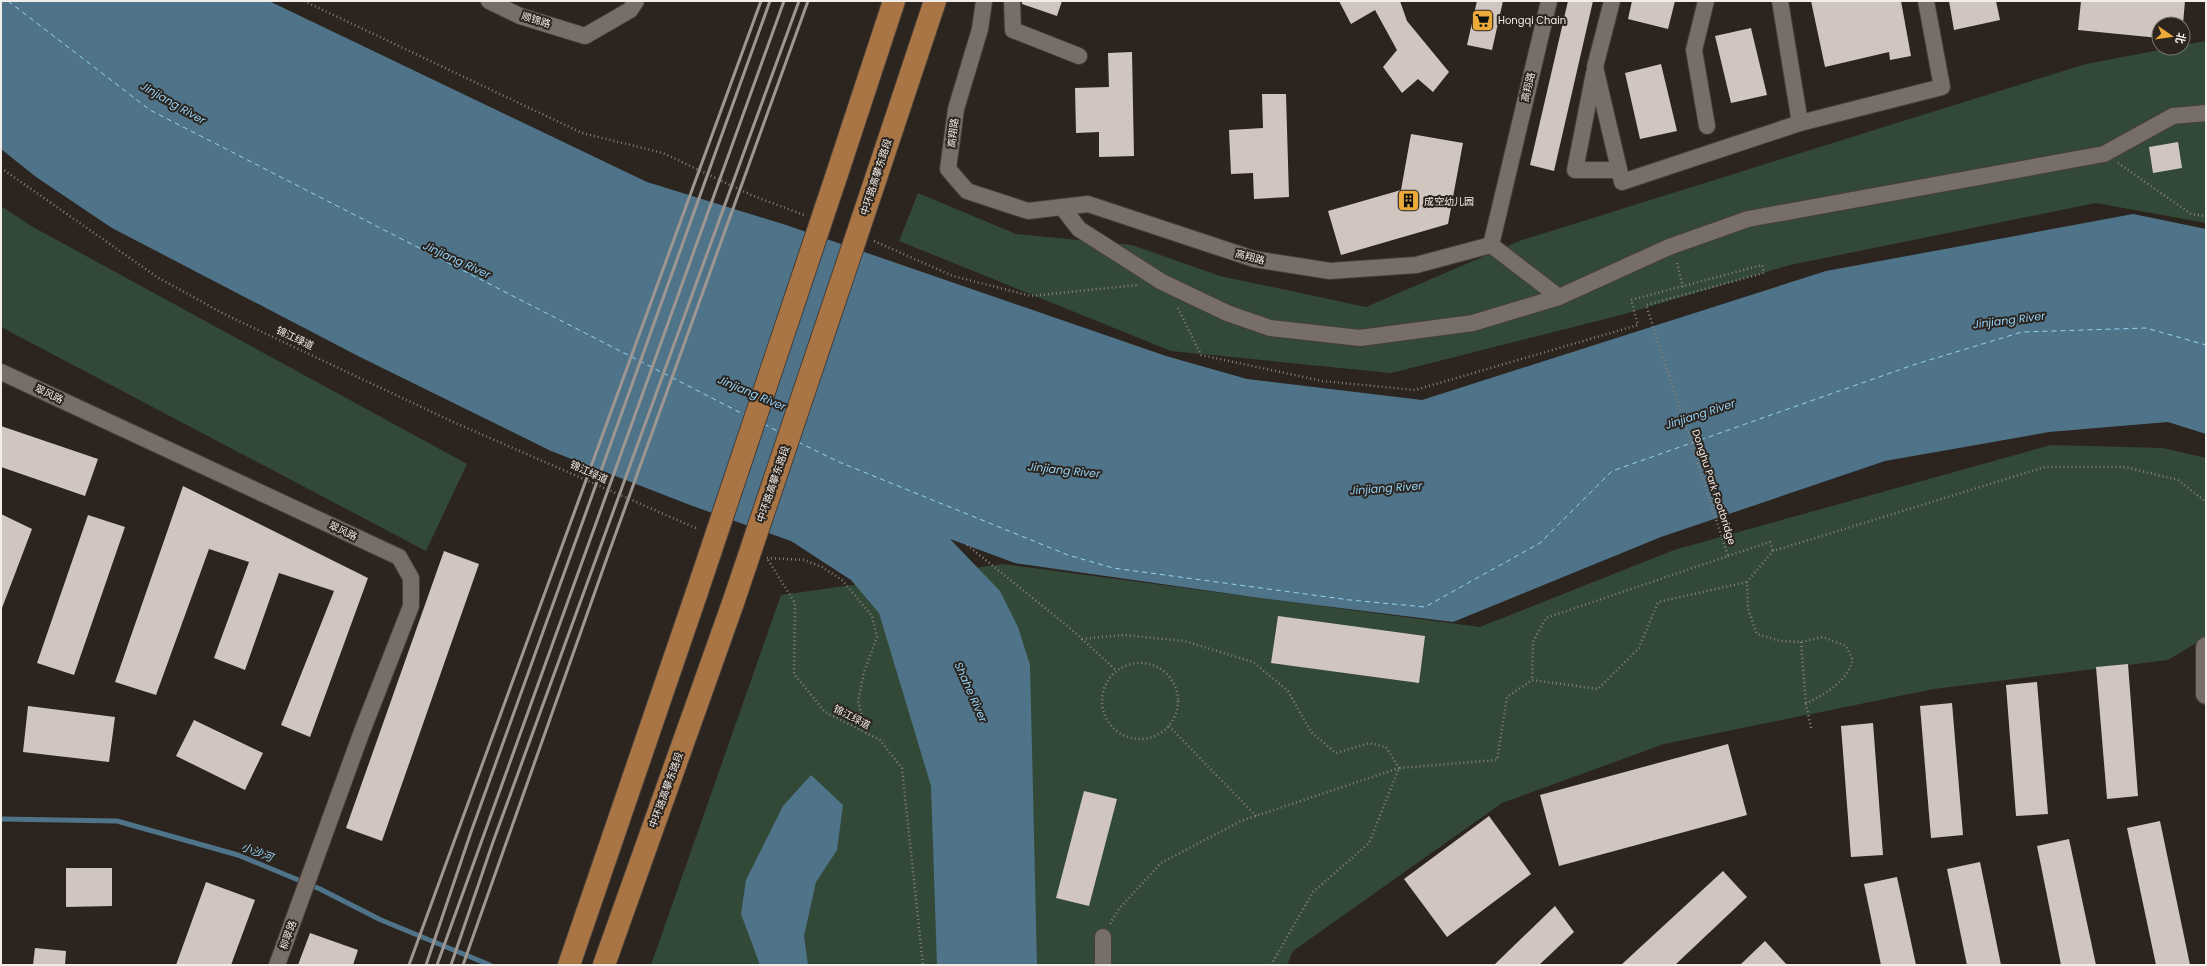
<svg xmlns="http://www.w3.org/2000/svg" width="2207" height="966" viewBox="0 0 2207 966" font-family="Poppins,'Noto Sans SC',sans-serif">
<rect width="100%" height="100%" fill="#2c241e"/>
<g fill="#334938">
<path d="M2206,41V223L2096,203L1790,265L1621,315L1391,373L1171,351L899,241L918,193L1016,234L1132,245L1220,276L1366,307L1522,240L2086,64L2170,48H2183V45Z"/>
<path d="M1,206L33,227L467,464L426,551L1,327Z"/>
<path d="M2051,445L2163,448L2206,458V637L2168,660L1934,689L1664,744L1502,803L1293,951L1287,965H651L781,595L1003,564L1480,627L1674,550Z"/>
</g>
<g fill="#4f7489">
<path d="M1,1H269L647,182L786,225L1166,356L1247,379L1422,400L1826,271L2133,214L2206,229V434L2168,422L2049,432L1885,461L1661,537L1453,622L1253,597L1015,563L950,539L1000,591L1018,627L1030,665L1037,965H937L931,786L879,613L851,580L791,541L690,505L551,451L360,357L112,228L36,177L1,149Z"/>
<path d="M811,775L843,805L837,850L816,882L804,936L808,965H760L741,914L746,880L783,806Z"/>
</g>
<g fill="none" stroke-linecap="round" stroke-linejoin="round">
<path stroke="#4f7489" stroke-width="5" d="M1,819L117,821L238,855L320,889L381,920L490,965"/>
<g stroke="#92d2f7" stroke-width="1" stroke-dasharray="5 4" stroke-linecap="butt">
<path d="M8,1L150,110L745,415"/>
<path d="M764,424L779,432"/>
<path d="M798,442L839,462L1068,555L1113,568L1350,600L1425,607L1540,543L1612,471L1913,365L2022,332L2146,328L2206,345"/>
</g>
</g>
<g fill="#d1c6bf">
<path d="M1022,1H1062L1057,16L1022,4Z"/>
<path d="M1339,1H1400L1407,21L1449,72L1433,92L1418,79L1402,93L1383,67L1397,50L1375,10L1351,24Z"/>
<path d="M1477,1H1503L1492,50L1467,45Z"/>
<path d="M1568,1H1593L1554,171L1530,165Z"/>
<path d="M1632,1H1675L1668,29L1628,19Z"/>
<path d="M1811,1H1901L1911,56L1890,60L1889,52L1825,67Z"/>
<path d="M1949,1H1996L2000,20L1954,30Z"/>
<path d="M2081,1H2185L2183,24H2159V38L2078,30Z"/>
<path d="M1751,28L1767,95L1731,103L1715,36Z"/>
<path d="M1132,52L1134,156L1099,157V132L1076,133L1075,88L1109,87L1108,53Z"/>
<path d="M1661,64L1677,131L1640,139L1625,73Z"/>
<path d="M1262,94H1286L1289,197L1254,199L1253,173L1231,174L1229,130L1263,128Z"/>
<path d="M1411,134L1463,143L1448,224L1341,255L1328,211L1401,190Z"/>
<path d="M2178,142L2182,168L2153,173L2149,147Z"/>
<path d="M1,426L98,459L85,496L1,467Z"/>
<path d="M183,486L368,578L310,737L281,725L334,591L279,573L245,670L214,658L249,562L209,549L156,695L115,682Z"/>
<path d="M1,514L32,529L2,608H1Z"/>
<path d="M88,515L125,527L74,675L37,663Z"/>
<path d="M444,551L479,564L382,841L346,828Z"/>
<path d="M1278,616L1425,636L1419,683L1271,663Z"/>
<path d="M2128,664L2138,796L2107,799L2096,667Z"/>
<path d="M2037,682L2048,814L2016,816L2006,685Z"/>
<path d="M1952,703L1963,835L1931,838L1920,706Z"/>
<path d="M28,706L115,717L109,762L23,752Z"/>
<path d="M194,720L263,753L245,790L176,756Z"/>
<path d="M1873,723L1883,855L1851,857L1841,726Z"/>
<path d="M1728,744L1747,815L1559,866L1540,795Z"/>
<path d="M1084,791L1117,799L1089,906L1056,898Z"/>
<path d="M1489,816L1531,874L1447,937L1404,879Z"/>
<path d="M2160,821L2190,965H2156L2127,828Z"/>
<path d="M2069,839L2096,965H2061L2037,846Z"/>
<path d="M1980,862L2001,965H1967L1947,869Z"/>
<path d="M66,868H112V906L66,907Z"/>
<path d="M1723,871L1747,897L1675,965H1621Z"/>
<path d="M1897,877L1916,965H1881L1864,884Z"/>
<path d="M206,882L255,900L231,965H176Z"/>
<path d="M1555,906L1574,932L1539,965H1494Z"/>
<path d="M310,933L358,950L353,965H298Z"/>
<path d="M1765,941L1787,965H1740Z"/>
<path d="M35,948L66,951L65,965H33Z"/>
</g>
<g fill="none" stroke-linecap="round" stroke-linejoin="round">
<defs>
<g id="minor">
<path d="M489,1L520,16L585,36L630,10L636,1"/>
<path d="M984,1L980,29L956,109L948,169L967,191L1028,211L1088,204L1254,259L1330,271L1416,265L1491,245L1549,1"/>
<path d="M1012,1L1013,30L1079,56"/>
<path d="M1612,1L1595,67L1622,182L1800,123L1942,87L1926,1"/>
<path d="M1706,1L1694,50L1707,126"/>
<path d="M1780,1L1800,123"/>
<path d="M1594,73L1575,170H1619"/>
<path d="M1062,207L1079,229L1162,282L1227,313L1270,328L1360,338L1473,323L1559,297L1669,247L1748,219L2104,154L2173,116L2206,113"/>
<path d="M1491,245L1559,297"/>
<path d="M1,372L399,557L411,578V606L361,734L277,965"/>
<path d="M1103,965V937"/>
</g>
<path id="tertiary" d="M2206,647V694"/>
<g id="primary">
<path d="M837,174L894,1"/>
<path d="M872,190L935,1"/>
<path d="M569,965L697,592"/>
<path d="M604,965L733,603"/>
</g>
</defs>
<use href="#minor" stroke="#453e3a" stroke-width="18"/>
<use href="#tertiary" stroke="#453e3a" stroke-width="22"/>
<use href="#primary" stroke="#453e3a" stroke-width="24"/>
<g stroke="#87807b" stroke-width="2.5" stroke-dasharray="1 3" stroke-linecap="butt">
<path d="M304,1L582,133L663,153L751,195L804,215"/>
<path d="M2118,163L2191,214L2206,216"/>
<path d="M1,168L157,277L224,314L451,421L698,529"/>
<path d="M874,241L953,276L1031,296L1137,285"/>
<path d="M1677,263L1683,287"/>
<path d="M1178,308L1201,355L1322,381L1415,390L1638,325L1631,300L1762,265L1764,273L1646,305L1728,556L1546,618L1533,642L1532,680"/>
<path d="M967,545L1071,629L1117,671"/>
<path d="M1728,556L1770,542L1773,551"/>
<path d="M767,558L804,560L822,567L842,580L872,616L877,637L864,672L858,701L866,733"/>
<path d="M768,560L795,603L794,674L825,712L880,740L902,768L923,965"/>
<path d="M1082,639L1124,635L1184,641L1253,662L1288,691L1311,732L1336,753L1369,743L1386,747L1399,768L1241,821L1161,863L1118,910L1110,924"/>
<path d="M1801,642L1806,704"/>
<circle cx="1140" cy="701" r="38"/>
<path d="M1169,726L1256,816"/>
<path d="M1811,728L1806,704C1827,692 1845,684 1853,660L1846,646L1823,637L1801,642L1780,641L1757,634L1748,609L1747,582L1773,551L2045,467H2125L2178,480L2206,502"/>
<path d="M1271,965L1313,892L1369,843L1399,768L1497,760L1507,697L1532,680L1598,689L1639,648L1658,602L1747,582"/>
</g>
<use href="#minor" stroke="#786e68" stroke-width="16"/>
<use href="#tertiary" stroke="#786e68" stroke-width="20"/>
<use href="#primary" stroke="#a97544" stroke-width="22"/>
<g stroke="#9d9691" stroke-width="3">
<path d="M409,965L761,1"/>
<path d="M426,965L471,832L770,1"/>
<path d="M437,965L784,1"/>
<path d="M451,965L493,842L799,1"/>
<path d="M463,965L608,555L808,1"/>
</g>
<defs>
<g id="primary-bridge">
<path d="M697,592L837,174"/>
<path d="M733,603L872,190"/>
</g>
</defs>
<use href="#primary-bridge" stroke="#453e3a" stroke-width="24" stroke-linecap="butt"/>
<use href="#primary-bridge" stroke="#a97544" stroke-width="22"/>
</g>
<defs>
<symbol id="supermarket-square" viewBox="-11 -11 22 22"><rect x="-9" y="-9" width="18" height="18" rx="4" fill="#ebaa39" stroke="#2c241e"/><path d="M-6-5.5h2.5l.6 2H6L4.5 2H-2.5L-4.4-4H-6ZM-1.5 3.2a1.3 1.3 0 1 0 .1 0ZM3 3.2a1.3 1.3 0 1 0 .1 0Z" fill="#111"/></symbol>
<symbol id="building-square" viewBox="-11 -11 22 22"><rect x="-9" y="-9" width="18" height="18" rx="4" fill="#ebaa39" stroke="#2c241e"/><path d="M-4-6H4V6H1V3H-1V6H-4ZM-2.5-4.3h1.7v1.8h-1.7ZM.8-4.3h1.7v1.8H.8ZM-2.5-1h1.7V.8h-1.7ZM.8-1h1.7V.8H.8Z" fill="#111"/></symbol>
</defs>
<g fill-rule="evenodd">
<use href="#supermarket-square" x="1470" y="8" width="25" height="25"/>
<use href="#building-square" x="1396" y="188" width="25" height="25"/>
</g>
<g text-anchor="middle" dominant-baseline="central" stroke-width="4" stroke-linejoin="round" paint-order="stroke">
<g font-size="10" fill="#f2ede9" stroke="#2c241e">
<text transform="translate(536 20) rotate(18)">顺锦路</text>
<text transform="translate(1528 87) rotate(-77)">高翔路</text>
<text transform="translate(953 133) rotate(-83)">高翔路</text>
<text transform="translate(876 177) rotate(-72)">中环路高攀东路段</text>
<text transform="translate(1250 257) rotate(15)">高翔路</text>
<text transform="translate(295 338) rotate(25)">锦江绿道</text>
<text transform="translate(49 394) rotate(25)">翠风路</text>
<text transform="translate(589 472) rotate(24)">锦江绿道</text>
<text transform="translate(773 484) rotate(-71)">中环路高攀东路段</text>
<text transform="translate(1714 487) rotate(72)">Donghu Park Footbridge</text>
<text transform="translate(343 531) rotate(25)">翠风路</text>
<text transform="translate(852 717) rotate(27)">锦江绿道</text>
<text transform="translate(666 790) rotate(-70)">中环路高攀东路段</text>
<text transform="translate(288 935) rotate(-70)">柳翠路</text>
</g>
<g font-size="10" fill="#f2ede9" stroke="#2c241e" text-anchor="start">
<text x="1498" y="20">Hongqi Chain</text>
<text x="1424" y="201">成空幼儿园</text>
</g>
<g font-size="11" font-style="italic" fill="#92d2f7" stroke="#2c241e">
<text transform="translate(173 103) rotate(30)">Jinjiang River</text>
<text transform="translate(457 260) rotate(25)">Jinjiang River</text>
<text transform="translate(2009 320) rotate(-7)">Jinjiang River</text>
<text transform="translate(752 393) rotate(23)">Jinjiang River</text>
<text transform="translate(1700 414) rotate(-18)">Jinjiang River</text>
<text transform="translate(1064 470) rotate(6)">Jinjiang River</text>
<text transform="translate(1386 488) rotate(-4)">Jinjiang River</text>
<text transform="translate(971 692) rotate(66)">Shahe River</text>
<text transform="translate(257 852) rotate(21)">小沙河</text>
</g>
</g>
<rect width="2207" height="966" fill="none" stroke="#f2ede9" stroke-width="4"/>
<g transform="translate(2171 36) rotate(103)"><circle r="19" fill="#2c241e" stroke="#7b746f"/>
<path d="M0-3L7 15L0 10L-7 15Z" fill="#ebaa39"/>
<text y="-6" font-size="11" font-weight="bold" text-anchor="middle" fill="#f2ede9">北</text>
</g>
</svg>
